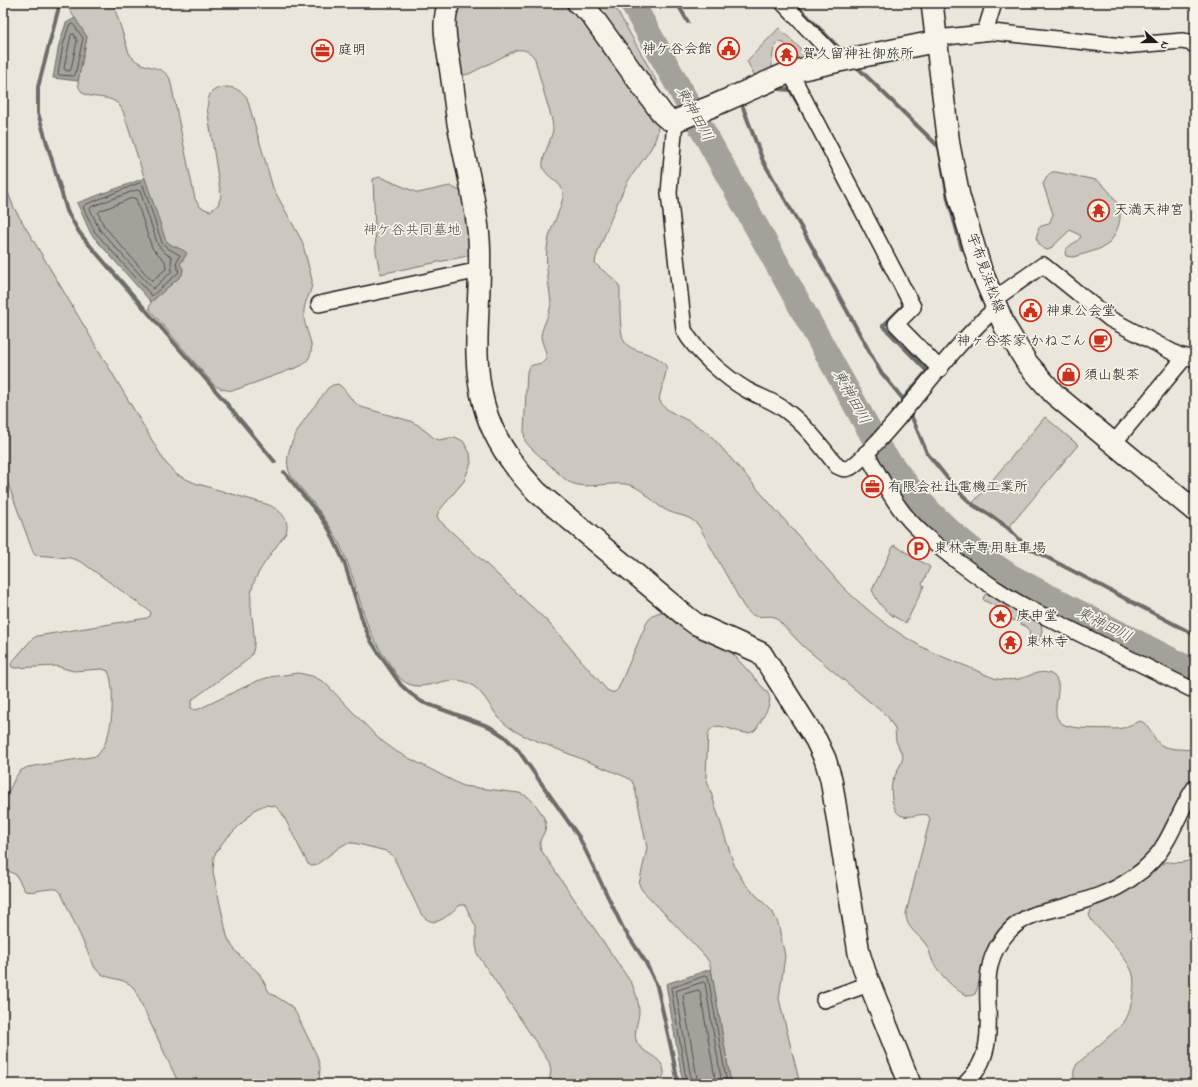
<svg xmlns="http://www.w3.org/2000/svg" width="1198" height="1087" viewBox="0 0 1198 1087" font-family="'Indie Flower','Klee One',sans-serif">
<rect width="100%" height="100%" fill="#eae6dc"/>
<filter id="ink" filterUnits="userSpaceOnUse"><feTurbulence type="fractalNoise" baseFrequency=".025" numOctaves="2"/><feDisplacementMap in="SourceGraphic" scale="8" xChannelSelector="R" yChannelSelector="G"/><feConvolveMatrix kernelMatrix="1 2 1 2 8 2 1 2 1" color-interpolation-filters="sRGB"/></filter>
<g filter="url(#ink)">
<g fill="#ccc8c0" stroke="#74726e">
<path d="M65,3H113L129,53C141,72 161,62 170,79L195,199L200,207L210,211L218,205L221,196L207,108C208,102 208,96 212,92C222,83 240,87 247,98L273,188L302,241L312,280C313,291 305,299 304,310C301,331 324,350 301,366L235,390C226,391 221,389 214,385L151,311L149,308L151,302L182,275L183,269L180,264L186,255L184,251C175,248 168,245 163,236L123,111C121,108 119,104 117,103C104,92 79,104 78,81L87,37Z"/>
<path d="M457,3H564L575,9L655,116C657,122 659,127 657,134C654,149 635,169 627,183C615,206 606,232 596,257L595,263C603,273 615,276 620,288C620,300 619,331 624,341C631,354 659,351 667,368L659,399C665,413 682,416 694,424C702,428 708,433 714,439L842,586C866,610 894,632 924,648C938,655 952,661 966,666C976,670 987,676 997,679C1004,680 1011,680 1018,679C1029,677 1039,669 1051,674C1070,684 1043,716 1065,725C1076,730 1103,728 1116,729L1123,728L1140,721C1151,724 1152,739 1161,745C1170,750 1185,749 1195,750V774L1181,794L1160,838L1151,851L1140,862L1115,881L1086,893L1032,907L1017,915L1004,926L993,939L986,955L977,989L975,994L971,996C958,995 941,975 934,964C931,959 930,952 927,946C920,935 905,928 906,913L930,819L928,815C919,813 911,818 903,816C892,814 890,792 892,783C895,774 901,766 903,757L896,741L895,729L888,717L803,646L775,617C760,614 756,622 744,607L699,526C688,513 677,517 664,509C650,501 642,486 625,484C605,482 585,491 567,481L531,448L525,441L524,432L527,371C531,361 540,367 545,360C549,354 541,343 541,336C542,326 550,315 551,303C549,283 544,261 548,242C550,227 564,206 563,193C563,182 546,178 543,167C541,157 552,140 553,129C553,121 550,113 548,106C543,90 539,74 535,59C530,51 525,49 516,50L469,74L464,75L459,73L453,37Z"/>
<path d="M589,3H613L657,82L656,88Z"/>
<path d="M779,28L807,55L808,59L801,61L784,43L778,42C770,50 774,61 771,71L756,78L747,61Z"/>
<path d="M3,79L6,101L4,171L7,190L14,208L165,462L177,475L195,483L269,505C281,511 290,519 286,533C276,548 255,572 252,589C247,607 259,640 252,654C251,656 248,659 246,661L193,699L191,703V708L195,710L199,709L257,681L270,677L298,673L312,676L324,682L378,738L397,752L463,786L519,793C522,794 525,795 528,797C534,801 547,819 546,826C545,836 537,838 541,850L632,984C636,993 639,1002 639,1013C638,1022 634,1031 636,1040C640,1054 662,1055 664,1071C664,1074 664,1077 661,1079C646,1087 571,1084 549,1084L551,1070L549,1062L478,955L476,945V927L465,905H462L459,906C446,916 435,931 421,914L393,856L386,851L354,843H347L340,847L316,865L312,866L308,864L282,813L275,806L265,805L256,809L223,842L214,856L213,872L227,936L232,946L239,955L259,973L269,992L291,1006L296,1013L317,1056L320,1067L319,1084H179L134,988C122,975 105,982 95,968L61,893L57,889C46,888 35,893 25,891L16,875L3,868V803L15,778L20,771L28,767L97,756C112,738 113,712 112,689C111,683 111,677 108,671L102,669L73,671L56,666L15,668L12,667L11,664L13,661L32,639L37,636L147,618L150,616L151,612L83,563L77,560L70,558L35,555L33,552L3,470Z"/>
<path d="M1052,172H1056L1096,180C1106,185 1120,204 1120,215C1121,223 1114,238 1108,244C1101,250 1083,254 1073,257L1066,256L1065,252C1068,244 1078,243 1081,236L1070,230L1050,249L1047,250L1041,247L1036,238L1039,228L1041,226L1049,224L1053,214L1043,184L1048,175Z"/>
<path d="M380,177L418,193L450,186L462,192L472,255L380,274L376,251L373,179Z"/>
<path d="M338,384C347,390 351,402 361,407L410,421L418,425L434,438L439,440L455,437L463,441L470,453L471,463L464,481L439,511L437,516L439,520L547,621L607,690L611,692H615L618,689L647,622L653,615L660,612L667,615L683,625L725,647L733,654L767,692C772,699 769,705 766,712C762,718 759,727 754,731C740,740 716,714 708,734L706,777L735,868L745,884L772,911L778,923L785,956L779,999L800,1084H731L711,969L709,962L705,956L642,890L639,884L647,848L635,788L632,781L626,777L520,734C512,729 505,725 499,718C489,706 482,688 466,682C444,674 421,696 402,680C396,675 393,668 389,663C380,650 372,637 367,623C358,597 352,570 340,545C328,519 309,498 291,476C276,449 313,409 328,388L333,385Z"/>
<path d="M1045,417L1078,445L1009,527L992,514L973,503Z"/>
<path d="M894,545L930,567L922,584L924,586L906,623C888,614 881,609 872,590Z"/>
<path d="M986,594H989L1041,621L1042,631L1040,640L1030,639L1029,629L1027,627L1009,618L1004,610L985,601L983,599L984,596Z"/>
<path d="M1195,857V1084H1187L1180,1079L1171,1078L1149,1084H1077C1072,1076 1073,1071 1077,1064L1122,1025C1128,1017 1130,1010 1132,1000C1133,992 1135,983 1133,975C1130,960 1103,934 1092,921L1089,915L1092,908L1097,904L1122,894L1165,862C1178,862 1184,865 1195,857Z"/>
</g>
<g fill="#a3a19a" stroke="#6d6c68">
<path d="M75,18L87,37L78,81L53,78L59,44L66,23Z"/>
<path d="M145,178L166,241C172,247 182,248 187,253L180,264L183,269L182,275L151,302L91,234L77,203Z"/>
<path d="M711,969L731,1084H683L666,984Z"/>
</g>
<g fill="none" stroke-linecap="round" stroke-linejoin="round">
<g stroke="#52514e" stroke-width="1">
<path d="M73,24L83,38L75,75L73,76L59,75L58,73L63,45L69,26Z"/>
<path d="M74,34L77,41L71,69L70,71L65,70L64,68L71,35Z"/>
<path d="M140,183L143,185L162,243L169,249L180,255L176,263L179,272L152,296L95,232L83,207L85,205Z"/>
<path d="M137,190L140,191L158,245L165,253L172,257L171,263L172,271L153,289L99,229L90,209L91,207Z"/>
<path d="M133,198L136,199L152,248L165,261L166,269L153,280H151L104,226L98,213L100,211Z"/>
<path d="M687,1084L671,988L707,975L708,977L727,1084"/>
<path d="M692,1084L676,991L678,990L703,982L705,983L722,1084"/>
<path d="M698,1084L683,996L684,994L698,990L700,991L716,1084"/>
</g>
<g stroke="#6d6c68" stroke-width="4">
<path d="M60,3L38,87V113L67,211L79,232L86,241L222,398L275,462"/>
<path d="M677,3L688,22"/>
<path d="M794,3L843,52"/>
<path d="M856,66L939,147L948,199L962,249"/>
<path d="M777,86L779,89L790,90L805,116"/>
<path d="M741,102L763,161L810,243L880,371L903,399L927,371L883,326L905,304L903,301"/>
<path d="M911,415L927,453L957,490L973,505L991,516L1007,527L1027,547L1195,635"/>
<path d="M284,472L321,517L330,531L344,562L364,625L371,641L380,655L401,685L411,694L422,702L490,727L505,737L518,750L579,837L623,928L645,961L657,986L672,1052L678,1084"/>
</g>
<path stroke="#a3a19a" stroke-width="25" d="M632,3L881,451L914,494L932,514L952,533L980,556L1010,576L1068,607L1195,672"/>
<defs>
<g id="street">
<path d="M783,3L839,61"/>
<path d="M985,32L994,3"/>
<path d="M937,38L992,32L1123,46L1182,41L1188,42L1195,45"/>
<path d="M790,72L913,307L896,324L940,369"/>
<path d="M675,121L669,193L684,330C695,351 726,378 747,390C760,397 774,401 785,410C806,425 821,446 837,466C841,468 844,470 849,468C857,465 871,448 878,441C918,398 952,347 996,308"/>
<path d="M993,300L1043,265L1110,319L1178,355L1195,359"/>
<path d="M319,304L480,270"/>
<path d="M1113,444L1185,357"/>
<path d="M866,453C879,474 890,497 905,515C919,532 936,545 953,558C980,578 1002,595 1032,610L1195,691"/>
<path d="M824,1000L869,984"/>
<path d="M965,1084C1011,1042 969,984 1001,941C1006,934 1012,927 1020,922C1032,913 1048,911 1063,907C1087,900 1112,893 1132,878C1146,869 1159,855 1167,840C1177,822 1184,803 1195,787"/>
</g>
<g id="secondary">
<path d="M449,3C441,23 447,45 450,66C453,85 455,104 458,123C465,162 476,200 479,239C483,294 469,351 484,405C493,439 513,467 537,492L688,618L696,624L761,653L816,740L825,759L831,779L859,953L865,972L910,1084"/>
<path d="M578,3L589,12L663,115L668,119L675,121L715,105L790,72L839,61L938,41"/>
<path d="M932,3L949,145L959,196L981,270L1005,327L1027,363L1054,394L1195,511"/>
</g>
</defs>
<use href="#street" stroke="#1c1c1c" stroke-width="18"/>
<use href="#secondary" stroke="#1c1c1c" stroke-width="24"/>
<use href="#street" stroke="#f7f3e8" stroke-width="15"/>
<use href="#secondary" stroke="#f7f3e8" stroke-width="21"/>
</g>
</g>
<defs>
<symbol id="civic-ring" viewBox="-11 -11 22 22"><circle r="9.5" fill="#f7f3e8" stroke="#c8321e" stroke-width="1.5"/><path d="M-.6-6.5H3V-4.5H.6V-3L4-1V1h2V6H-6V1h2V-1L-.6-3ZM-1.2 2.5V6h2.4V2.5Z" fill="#c8321e"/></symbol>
<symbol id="office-ring" viewBox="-11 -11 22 22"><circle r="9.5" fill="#f7f3e8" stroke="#c8321e" stroke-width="1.5"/><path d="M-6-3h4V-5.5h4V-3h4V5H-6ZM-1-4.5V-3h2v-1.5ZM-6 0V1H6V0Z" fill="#c8321e"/></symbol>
<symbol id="temple-ring" viewBox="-11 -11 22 22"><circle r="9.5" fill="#f7f3e8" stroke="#c8321e" stroke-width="1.5"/><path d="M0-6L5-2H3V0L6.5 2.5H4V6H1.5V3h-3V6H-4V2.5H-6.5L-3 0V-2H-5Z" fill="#c8321e"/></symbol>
<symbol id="cafe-ring" viewBox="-11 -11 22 22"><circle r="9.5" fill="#f7f3e8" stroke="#c8321e" stroke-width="1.5"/><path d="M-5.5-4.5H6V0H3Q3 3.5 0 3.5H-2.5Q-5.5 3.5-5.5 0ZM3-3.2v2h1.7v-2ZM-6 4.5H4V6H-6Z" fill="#c8321e"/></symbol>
<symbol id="shop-ring" viewBox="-11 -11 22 22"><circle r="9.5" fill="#f7f3e8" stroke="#c8321e" stroke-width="1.5"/><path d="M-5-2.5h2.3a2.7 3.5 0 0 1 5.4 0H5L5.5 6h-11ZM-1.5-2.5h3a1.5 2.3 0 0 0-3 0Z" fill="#c8321e"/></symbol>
<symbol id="parking-ring" viewBox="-11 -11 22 22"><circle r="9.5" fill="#f7f3e8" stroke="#c8321e" stroke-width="1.5"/><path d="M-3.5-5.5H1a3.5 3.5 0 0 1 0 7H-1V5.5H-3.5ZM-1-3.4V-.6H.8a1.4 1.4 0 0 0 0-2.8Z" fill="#c8321e"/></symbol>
<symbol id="sight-ring" viewBox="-11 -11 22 22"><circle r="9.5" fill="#f7f3e8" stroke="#c8321e" stroke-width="1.5"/><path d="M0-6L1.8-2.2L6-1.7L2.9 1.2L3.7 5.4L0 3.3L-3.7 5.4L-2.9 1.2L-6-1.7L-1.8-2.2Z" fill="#c8321e"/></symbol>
</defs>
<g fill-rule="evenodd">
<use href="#civic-ring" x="716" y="36" width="25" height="25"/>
<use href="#office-ring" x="310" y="38" width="25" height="25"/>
<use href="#temple-ring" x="774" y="42" width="25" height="25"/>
<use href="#temple-ring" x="1086" y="198" width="25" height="25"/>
<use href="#civic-ring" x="1018" y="298" width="25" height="25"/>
<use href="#cafe-ring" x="1088" y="328" width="25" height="25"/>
<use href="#shop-ring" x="1056" y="362" width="25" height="25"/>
<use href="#office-ring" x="860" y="474" width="25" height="25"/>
<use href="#parking-ring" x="906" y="536" width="25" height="25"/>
<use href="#sight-ring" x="988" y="604" width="25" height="25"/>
<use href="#temple-ring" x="998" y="630" width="25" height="25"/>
</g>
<g text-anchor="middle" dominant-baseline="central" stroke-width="3.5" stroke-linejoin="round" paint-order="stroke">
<g font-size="14" fill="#1c1c1c" stroke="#f7f3e8" text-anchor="start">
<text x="712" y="49" text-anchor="end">神ケ谷会館</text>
<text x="338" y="50">庭明</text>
<text x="802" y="54">賀久留神社御旅所</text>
<text x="1114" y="210">天満天神宮</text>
<text x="1046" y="311">神東公会堂</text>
<text x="1086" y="341" text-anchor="end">神ヶ谷茶家 かねごん</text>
<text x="1084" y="375">須山製茶</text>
<text x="888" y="487">有限会社辻電機工業所</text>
<text x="934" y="548">東林寺専用駐車場</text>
<text x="1016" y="616">庚申堂</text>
<text x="1026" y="642">東林寺</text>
</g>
<g font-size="14" fill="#51504d" stroke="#f7f3e8">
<text x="412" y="230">神ケ谷共同墓地</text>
</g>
<g font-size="14" fill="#1c1c1c" stroke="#f7f3e8">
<text transform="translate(985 273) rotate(70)">宇布見浜松線</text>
</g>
<g font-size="15" font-style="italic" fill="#52514e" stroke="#f7f3e8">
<text transform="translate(694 114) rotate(61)">東神田川</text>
<text transform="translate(851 397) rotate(61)">東神田川</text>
<text transform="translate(1104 625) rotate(27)">東神田川</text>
</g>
</g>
<rect width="1198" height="1087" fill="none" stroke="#f7f3e8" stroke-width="16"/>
<rect x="8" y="8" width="1182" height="1071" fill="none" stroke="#1c1c1c" stroke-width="1.5" filter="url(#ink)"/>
<g transform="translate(1156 42) rotate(111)" stroke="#f7f3e8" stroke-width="3" paint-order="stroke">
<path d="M0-3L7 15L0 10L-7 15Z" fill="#1c1c1c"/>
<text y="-6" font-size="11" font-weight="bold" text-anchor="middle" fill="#1c1c1c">N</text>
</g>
</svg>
